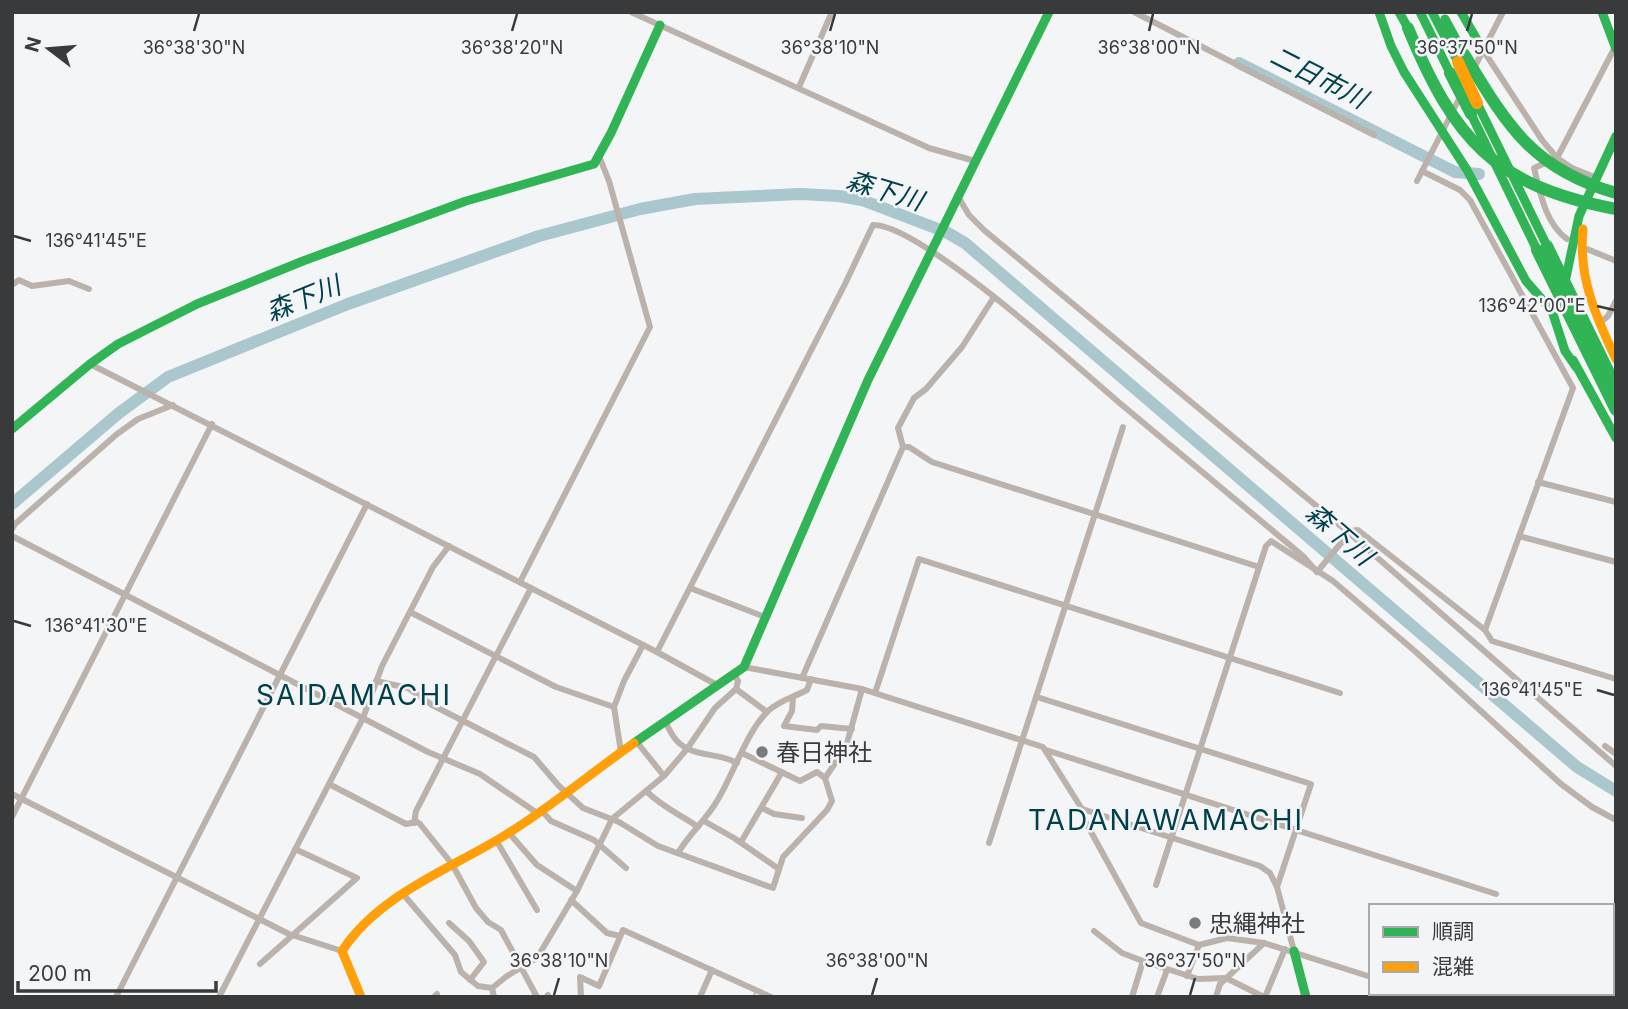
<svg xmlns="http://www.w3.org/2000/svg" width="1628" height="1009" viewBox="0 0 1628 1009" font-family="Inter,'Noto Sans JP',sans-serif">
<rect width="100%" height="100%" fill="#f4f5f6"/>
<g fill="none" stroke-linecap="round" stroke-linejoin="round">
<path stroke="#aac7cd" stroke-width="2" d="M753,997L755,993"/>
<g stroke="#aac7cd" stroke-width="12">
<path d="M1239,63L1455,172L1479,174"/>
<path d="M12,504L119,413L168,377L348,304L539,236L640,209L695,199L800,194L839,196L862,200L946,232L965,243L1577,767L1616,791"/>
</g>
<g stroke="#bbb2ab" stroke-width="6">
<path d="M631,12L929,148L975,161"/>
<path d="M1134,12L1374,135"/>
<path d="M1483,50L1542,140L1557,158L1572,168L1597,178"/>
<path d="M1473,70L1503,12"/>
<path d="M799,87L832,12"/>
<path d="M1422,171L1460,190L1470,200L1573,388L1485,630"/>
<path d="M1417,181L1461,95"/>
<path d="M957,195L969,215L984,230L1349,533L1616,766"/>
<path d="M1567,239C1545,223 1540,192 1534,168L1557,158L1615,47"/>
<path d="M1587,249L1616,261"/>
<path d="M12,285L19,280L32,286L69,281L89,289"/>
<path d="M1600,323L1608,316L1616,301"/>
<path d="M90,364L657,652L717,685"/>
<path d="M903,447H909L932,462L1259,567"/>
<path d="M1538,482L1616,502"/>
<path d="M12,529L15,524L117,434L138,419L173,405"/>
<path d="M12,536L428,752L480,774L537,813"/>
<path d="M1519,536L1616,562"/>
<path d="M1317,572L1351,531L1358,530L1485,630L1492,641L1616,679"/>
<path d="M520,582L650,327L609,181L599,156"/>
<path d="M690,588L765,617"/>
<path d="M410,612L556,687L614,707"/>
<path d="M657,652L845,284L873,225C919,223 1080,369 1122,405C1182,455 1242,505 1303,556L1317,572"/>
<path d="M744,667L862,689L1043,747L1082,809L1260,866L1270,873L1277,887L1294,951"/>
<path d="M802,678L903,447L898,428L914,398L926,389L962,347L994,297"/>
<path d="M376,681L408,688L432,705L534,757L559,786L583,808L619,822L658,846L773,888L783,857L827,810L832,801L825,778"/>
<path d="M736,689L767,712"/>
<path d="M875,693L919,559L1340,693"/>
<path d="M793,697L792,711L784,726L817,730L821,726L852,729"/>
<path d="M1037,697L1311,784L1277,887"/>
<path d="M665,722C669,728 672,736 677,741C693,758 719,752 737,763"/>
<path d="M636,741L664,776"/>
<path d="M1605,746L1616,754"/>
<path d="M1046,750L1496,894"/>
<path d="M621,752L614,707L624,681L643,645"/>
<path d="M742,753L800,781L817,772L825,778L846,747L862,689"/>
<path d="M329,784L406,824L417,822L420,824L452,864L476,908L488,922L501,930L537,997"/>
<path d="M646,791C665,809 678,813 698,827"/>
<path d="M12,794L289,934L342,951"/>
<path d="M762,808L774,814L802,818"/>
<path d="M1082,809L1085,821L1141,923L1199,945L1227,938L1264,943L1371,977"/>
<path d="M541,810L551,821L594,840L626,868"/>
<path d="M12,817L212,424"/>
<path d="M704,821L734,838L779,869"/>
<path d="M414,823L416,811L531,588"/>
<path d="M509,833L537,865L577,891"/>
<path d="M496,840L537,910"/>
<path d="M741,842L782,772"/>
<path d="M989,843L1123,427"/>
<path d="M678,853C689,834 706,820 717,801C733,775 747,731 768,711C779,701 794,697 807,690L811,679"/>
<path d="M1156,885L1266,546L1271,541L1333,581L1417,653L1561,784L1592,807L1616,820"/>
<path d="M403,894L455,955L461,972L478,986L492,988"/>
<path d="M571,900L607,933L620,936"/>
<path d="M449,923L469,941L484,962L470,980"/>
<path d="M1094,931L1122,953L1143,961L1198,979L1226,978L1264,997"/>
<path d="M260,964L357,878L295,849"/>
<path d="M1187,976L1199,945"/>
<path d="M1420,993L1430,997"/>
<path d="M116,997L367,504"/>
<path d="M219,997L363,718L382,666L433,567L449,546"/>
<path d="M434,997L437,994"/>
<path d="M494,997L492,988L507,976L537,958L577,891L612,819L664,776L687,749L715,708L736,689L738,681L734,674"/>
<path d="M546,997L548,995"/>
<path d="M581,997L580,977L599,986L623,930L771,997"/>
<path d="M700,997L712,970"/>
<path d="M1132,997L1143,961"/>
<path d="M1157,997L1167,970"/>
<path d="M1216,997L1220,984L1264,943"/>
<path d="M1265,997L1285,949"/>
</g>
<g stroke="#30b455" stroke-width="9">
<path d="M1379,12L1391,46L1404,72L1467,170L1526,281L1552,311L1565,351L1576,367"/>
<path d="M1399,12L1408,28"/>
<path d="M1420,12L1450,73"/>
<path d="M1432,12L1458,62"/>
<path d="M1461,12L1483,50"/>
<path d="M1602,12L1616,49"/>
<path d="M1445,19L1464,54"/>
<path d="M1477,103L1547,246"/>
<path d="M1471,114L1537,250"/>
<path d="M1564,287L1579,216L1616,136"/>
<path d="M1573,360L1616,438"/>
<path d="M12,429L90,364L118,344L197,304L303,261L466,201L594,164L611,133L660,25"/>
<path d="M634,743L744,667L868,380L1049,12"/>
<path d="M1294,951L1306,997"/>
</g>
<g stroke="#ff9f0a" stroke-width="9">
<path d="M1583,229C1578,277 1596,317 1616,359"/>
<path d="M361,997L342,951C379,894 451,869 507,834C551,807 591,773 634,743"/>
</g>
<g stroke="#30b455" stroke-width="12">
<path d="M1408,28C1454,139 1494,186 1616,209"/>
<path d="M1464,54C1507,125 1532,169 1616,193"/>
<path d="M1450,73L1471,114"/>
<path d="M1547,246L1616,387"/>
<path d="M1537,250L1616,410"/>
</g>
<path stroke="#ff9f0a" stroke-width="12" d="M1458,62L1477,103"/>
</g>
<path fill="none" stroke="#393a3b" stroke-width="2.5" d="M194,31L199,14M512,31L517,14M830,31L835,14M1149,31L1153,14M1467,31L1472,14M14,236L31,241M1597,306L1614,310M14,621L31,626M1597,690L1614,695M554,995L559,978M872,995L877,978M1190,995L1195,978"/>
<g fill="#7a7b7c" stroke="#f3f4f7" stroke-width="2.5">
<circle cx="762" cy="752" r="7"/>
<circle cx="1195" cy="923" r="7"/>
</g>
<g text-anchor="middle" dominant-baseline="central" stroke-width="5" stroke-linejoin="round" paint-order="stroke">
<g font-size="24" fill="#393a3b" stroke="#f3f4f7" text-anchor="start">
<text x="776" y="752">春日神社</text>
<text x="1209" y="923">忠縄神社</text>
</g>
<g font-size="26" font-style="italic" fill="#00404a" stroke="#f3f4f7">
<text transform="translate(1319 77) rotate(27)">二日市川</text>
<text transform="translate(885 190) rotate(17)">森下川</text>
<text transform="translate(303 298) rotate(-22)">森下川</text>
<text transform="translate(1340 534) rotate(41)">森下川</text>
</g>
<g font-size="28" letter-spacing="2" fill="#004049" stroke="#f3f4f7">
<text x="354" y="695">SAIDAMACHI</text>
<text x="1166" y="820">TADANAWAMACHI</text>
</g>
</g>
<g font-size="18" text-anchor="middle" fill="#393a3b" stroke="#f3f4f7" stroke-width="5" stroke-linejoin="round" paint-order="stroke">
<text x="194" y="54">36°38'30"N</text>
<text x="512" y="54">36°38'20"N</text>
<text x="830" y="54">36°38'10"N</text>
<text x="1149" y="54">36°38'00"N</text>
<text x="1467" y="54">36°37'50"N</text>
<text x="96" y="247">136°41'45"E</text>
<text x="1532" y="312">136°42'00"E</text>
<text x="96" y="632">136°41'30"E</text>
<text x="1532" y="696">136°41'45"E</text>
<text x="559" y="967">36°38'10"N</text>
<text x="877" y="967">36°38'00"N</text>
<text x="1195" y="967">36°37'50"N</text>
</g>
<rect width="1628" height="1009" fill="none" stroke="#393a3b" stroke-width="28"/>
<rect x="1369" y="904" width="245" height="91" fill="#f3f4f7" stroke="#a9aaac" stroke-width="2"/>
<rect x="1383" y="927" width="35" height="10" fill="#30b455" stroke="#a9aaac" stroke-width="2"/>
<text x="1432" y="939" font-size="21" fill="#393a3b">順調</text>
<rect x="1383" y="962" width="35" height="10" fill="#ff9f0a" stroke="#a9aaac" stroke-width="2"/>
<text x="1432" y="974" font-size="21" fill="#393a3b">混雑</text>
<g transform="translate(49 49) rotate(286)" stroke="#f3f4f7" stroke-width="5" paint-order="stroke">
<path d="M0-5L12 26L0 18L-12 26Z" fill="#393a3b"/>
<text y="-10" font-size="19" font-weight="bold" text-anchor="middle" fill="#393a3b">N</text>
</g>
<path d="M18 981v10h198v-10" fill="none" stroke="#393a3b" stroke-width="3.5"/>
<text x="28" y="981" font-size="21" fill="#393a3b" stroke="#f3f4f7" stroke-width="5" paint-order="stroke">200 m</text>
</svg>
